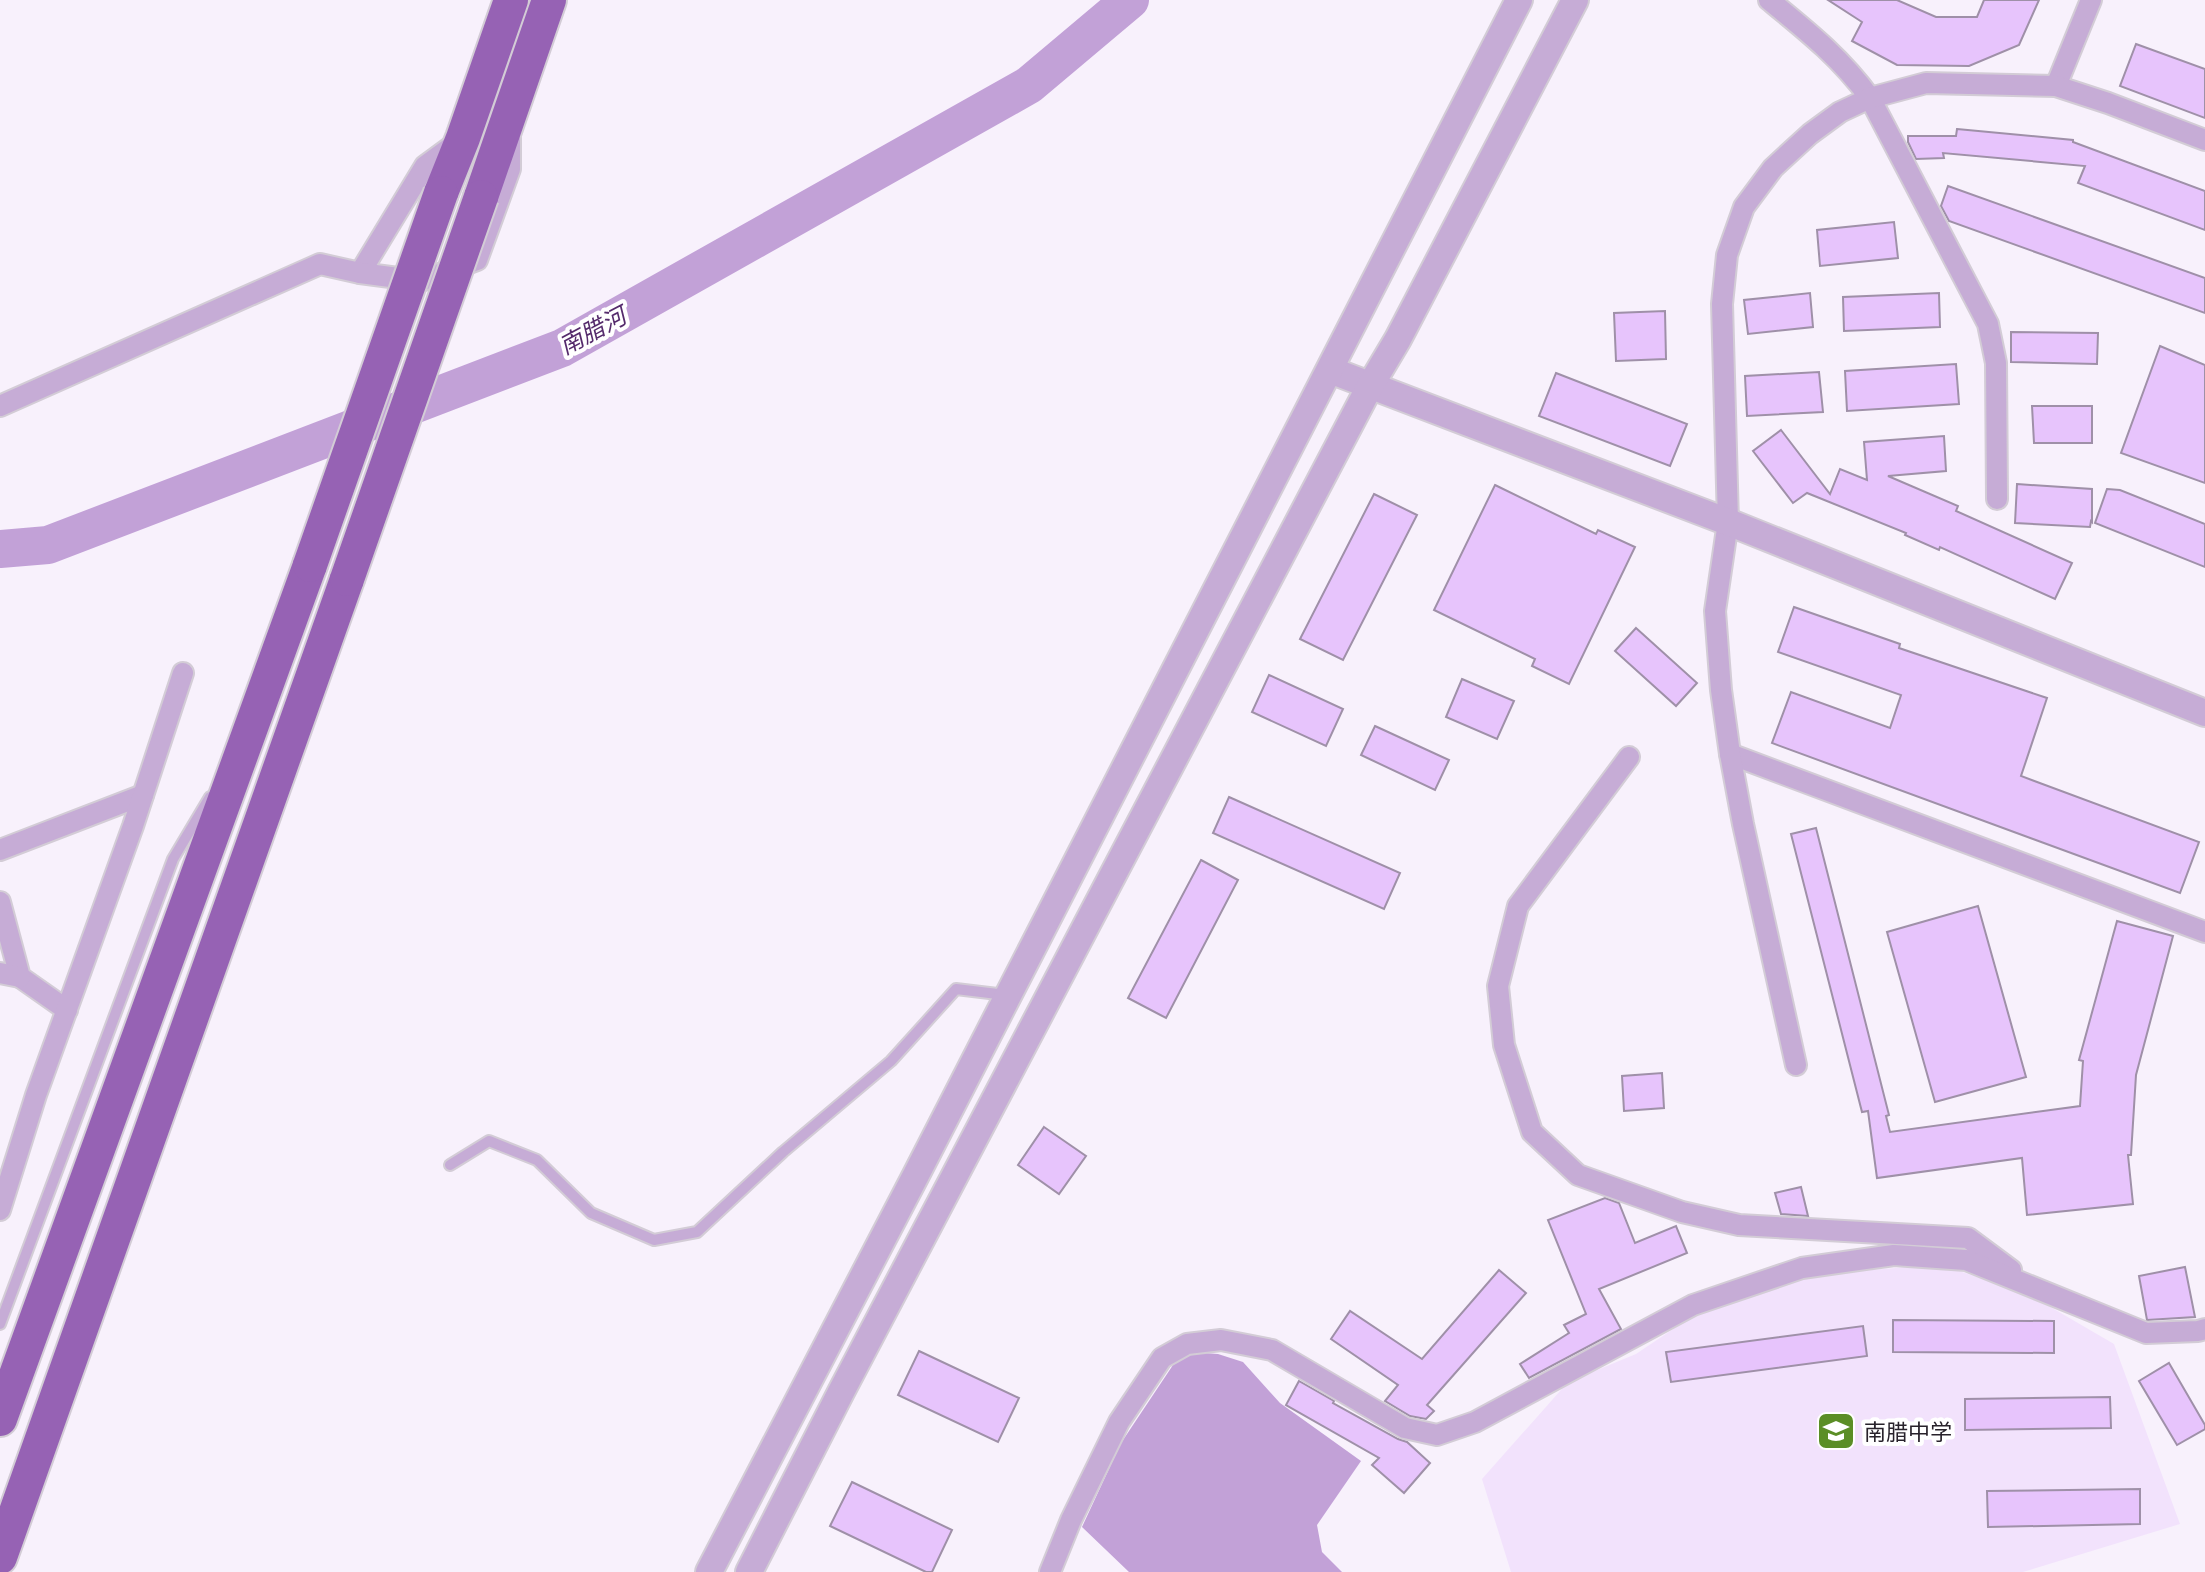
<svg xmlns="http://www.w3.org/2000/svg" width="2205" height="1572" viewBox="0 0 2205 1572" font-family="'Noto Sans','Noto Sans SC',sans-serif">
<rect width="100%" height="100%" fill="#f8f1fc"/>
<path fill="#f2e2fc" d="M1908,1267L1959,1271L2028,1294L2114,1344L2180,1524L2023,1572H1511L1482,1479L1568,1382L1636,1354L1712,1303L1811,1275Z"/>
<path fill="#c2a1d7" d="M1191,1352L1218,1354L1243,1362L1280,1403L1361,1461L1317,1525L1322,1552L1342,1572H1129L1082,1527L1121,1443L1173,1365Z"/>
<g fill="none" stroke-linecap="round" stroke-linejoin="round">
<path stroke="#c2a1d7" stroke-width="38" d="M0,549L48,545L562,348L1029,85L1130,0"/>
</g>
<g fill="#e7c4fc" stroke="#9f90a8" stroke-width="2">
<path d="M1828,0H1897L1936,17H1977L1984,0H2039L2019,45L1969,66L1897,65L1852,41L1862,22Z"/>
<path d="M2136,44L2205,69V118L2120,86Z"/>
<path d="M1957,129L2073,140V142L2205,191V230L2078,183L2085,166L1943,153L1944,158L1916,159L1908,142V136H1956Z"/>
<path d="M1948,186L2205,278V313L1949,221L1941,206Z"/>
<path d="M1894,222L1898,258L1820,266L1817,230Z"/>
<path d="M1810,293L1813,327L1748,334L1744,300Z"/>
<path d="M1939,293L1940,327L1844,331L1843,297Z"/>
<path d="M1665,311L1666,359L1616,361L1614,313Z"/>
<path d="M2011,332L2098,333L2097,364L2011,362Z"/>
<path d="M2160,346L2205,365V483L2121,453Z"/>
<path d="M1956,364L1959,404L1847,411L1845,371Z"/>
<path d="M1819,372L1823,412L1747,416L1745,376Z"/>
<path d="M1556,373L1687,424L1670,466L1539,416Z"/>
<path d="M2032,406H2092V443H2034Z"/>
<path d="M1781,430L1830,494L1840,469L1867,480L1864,442L1944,436L1946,471L1888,476L1958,506L1956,511L2072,563L2055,599L1940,547L1939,550L1905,535L1906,533L1807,493L1793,503L1753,451Z"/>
<path d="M2017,484L2092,489V522L2091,521L2090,527L2015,523Z"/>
<path d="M1495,485L1596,534L1598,530L1635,547L1569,684L1532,666L1535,659L1434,610Z"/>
<path d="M2107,489L2120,490L2205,524V567L2095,523Z"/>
<path d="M1374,494L1417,515L1343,660L1300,639Z"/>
<path d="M1794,607L1900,644L1899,648L2047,698L2021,776L2199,842L2180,893L1772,743L1791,692L1890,728L1901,695L1778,652Z"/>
<path d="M1636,628L1697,683L1676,706L1615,651Z"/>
<path d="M1269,675L1343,709L1326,746L1252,712Z"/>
<path d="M1462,679L1514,701L1497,739L1446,717Z"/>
<path d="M1375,726L1449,760L1435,790L1361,755Z"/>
<path d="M1229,797L1400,873L1384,909L1213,833Z"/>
<path d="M1816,828L1889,1115L1886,1116L1890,1132L2080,1106L2083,1061L2079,1060L2117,921L2173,936L2136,1075L2131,1155H2128L2133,1204L2027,1215L2022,1158L1877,1178L1868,1111L1862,1112L1791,834Z"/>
<path d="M1201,860L1238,880L1166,1018L1128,998Z"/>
<path d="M1978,906L2026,1077L1935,1102L1887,932Z"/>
<path d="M1662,1073L1664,1108L1624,1111L1622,1076Z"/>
<path d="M1044,1127L1086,1156L1059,1194L1018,1165Z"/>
<path d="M1801,1187L1808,1216L1781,1214L1775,1193Z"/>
<path d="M1605,1198L1619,1203L1635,1243L1676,1226L1687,1253L1599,1289L1621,1329L1529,1378L1520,1364L1569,1333L1564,1325L1586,1314L1548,1220Z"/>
<path d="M2185,1267L2195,1317L2147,1320L2139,1276Z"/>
<path d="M1499,1270L1526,1293L1427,1405L1434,1411L1426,1419L1410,1416L1385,1401L1398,1385L1331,1339L1350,1311L1422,1359Z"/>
<path d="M1893,1320L2054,1321V1353L1893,1352Z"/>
<path d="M1863,1326L1867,1356L1671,1382L1666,1352Z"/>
<path d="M919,1351L1019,1398L998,1442L898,1395Z"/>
<path d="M2169,1363L2205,1425V1429L2177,1445L2139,1381Z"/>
<path d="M1299,1381L1334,1401L1333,1403L1398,1439L1407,1442L1430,1463L1404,1493L1372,1465L1379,1458L1286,1405Z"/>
<path d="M2110,1397L2111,1428L1965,1430V1399Z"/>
<path d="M852,1482L952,1530L932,1572H926L830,1526Z"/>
<path d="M2140,1489V1524L1988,1527L1987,1491Z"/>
</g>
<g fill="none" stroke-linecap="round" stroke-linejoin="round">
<defs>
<g id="service">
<path d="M450,1165L489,1141L537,1160L591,1213L654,1240L697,1232L783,1152L891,1061L956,989L1006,995"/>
<path d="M0,1324L173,859L210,797"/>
</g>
<g id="minor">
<path d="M1769,0C1807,31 1841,58 1870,98L1988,324L1996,363L1997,499"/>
<path d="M2056,86L2091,0"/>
<path d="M360,273L425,166L459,141"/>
<path d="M0,406L320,264L360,273L421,281L477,260L510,169V139"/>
<path d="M1730,754L2205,932"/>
<path d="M1629,757L1518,906L1498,986L1504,1045L1532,1132L1578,1175L1682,1212L1739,1225L1968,1238L2011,1270"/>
<path d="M0,850L143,795"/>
<path d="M0,902L20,977L67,1010"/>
<path d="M0,973L20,977"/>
<path d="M1796,1065L1743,824L1730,754L1721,690L1715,611L1728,522L1722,304L1727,255L1744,207L1773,168L1810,134L1840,112L1870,98L1926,83L2056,86L2108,103L2205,140"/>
<path d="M0,1210L36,1095L133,826L183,673"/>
<path d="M1050,1572L1071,1520L1119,1422L1162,1358L1187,1344L1221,1340L1272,1350L1405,1428L1437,1435L1475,1422L1693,1305L1802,1268L1894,1255L1966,1260L2146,1333L2198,1331L2205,1329"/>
</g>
<g id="tertiary">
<path d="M1330,370L1728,522L2205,713"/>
<path d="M709,1572L916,1175L1519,0"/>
<path d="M749,1572L841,1392L1370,386L1398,339L1575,0"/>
</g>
<g id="trunk">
<path d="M441,193L463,138L511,0"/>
<path d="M481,197L549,0"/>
<path d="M0,1419L310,565"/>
<path d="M0,1557L347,579"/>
</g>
</defs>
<use href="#service" stroke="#d3ccd6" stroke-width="14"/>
<use href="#minor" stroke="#d3ccd6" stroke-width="24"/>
<use href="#tertiary" stroke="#d3ccd6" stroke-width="30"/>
<use href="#trunk" stroke="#d3ccd6" stroke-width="38"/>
<use href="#service" stroke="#c6acd6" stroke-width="10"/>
<use href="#minor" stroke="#c6acd6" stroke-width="20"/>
<use href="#tertiary" stroke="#c6acd6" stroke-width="26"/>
<use href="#trunk" stroke="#9662b4" stroke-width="34"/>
<defs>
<g id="trunk-bridge">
<path d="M310,565L441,193"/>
<path d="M347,579L481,197"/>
</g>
</defs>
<use href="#trunk-bridge" stroke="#d3ccd6" stroke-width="38" stroke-linecap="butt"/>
<use href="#trunk-bridge" stroke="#9662b4" stroke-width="34"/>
</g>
<defs>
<symbol id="school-square" viewBox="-11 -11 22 22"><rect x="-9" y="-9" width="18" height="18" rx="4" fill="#5b8e26" stroke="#fff"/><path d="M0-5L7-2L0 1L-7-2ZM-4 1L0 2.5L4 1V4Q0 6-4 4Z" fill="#fff"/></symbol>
</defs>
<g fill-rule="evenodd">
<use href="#school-square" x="1814" y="1409" width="44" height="44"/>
</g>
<g text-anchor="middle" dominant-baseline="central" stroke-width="8" stroke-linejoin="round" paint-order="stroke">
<g font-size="22" fill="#28222b" stroke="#fff" text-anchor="start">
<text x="1864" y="1431">南腊中学</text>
</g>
<g font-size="24" font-style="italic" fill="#552b6c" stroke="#fff">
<text transform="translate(592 330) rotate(-28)">南腊河</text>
</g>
</g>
</svg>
